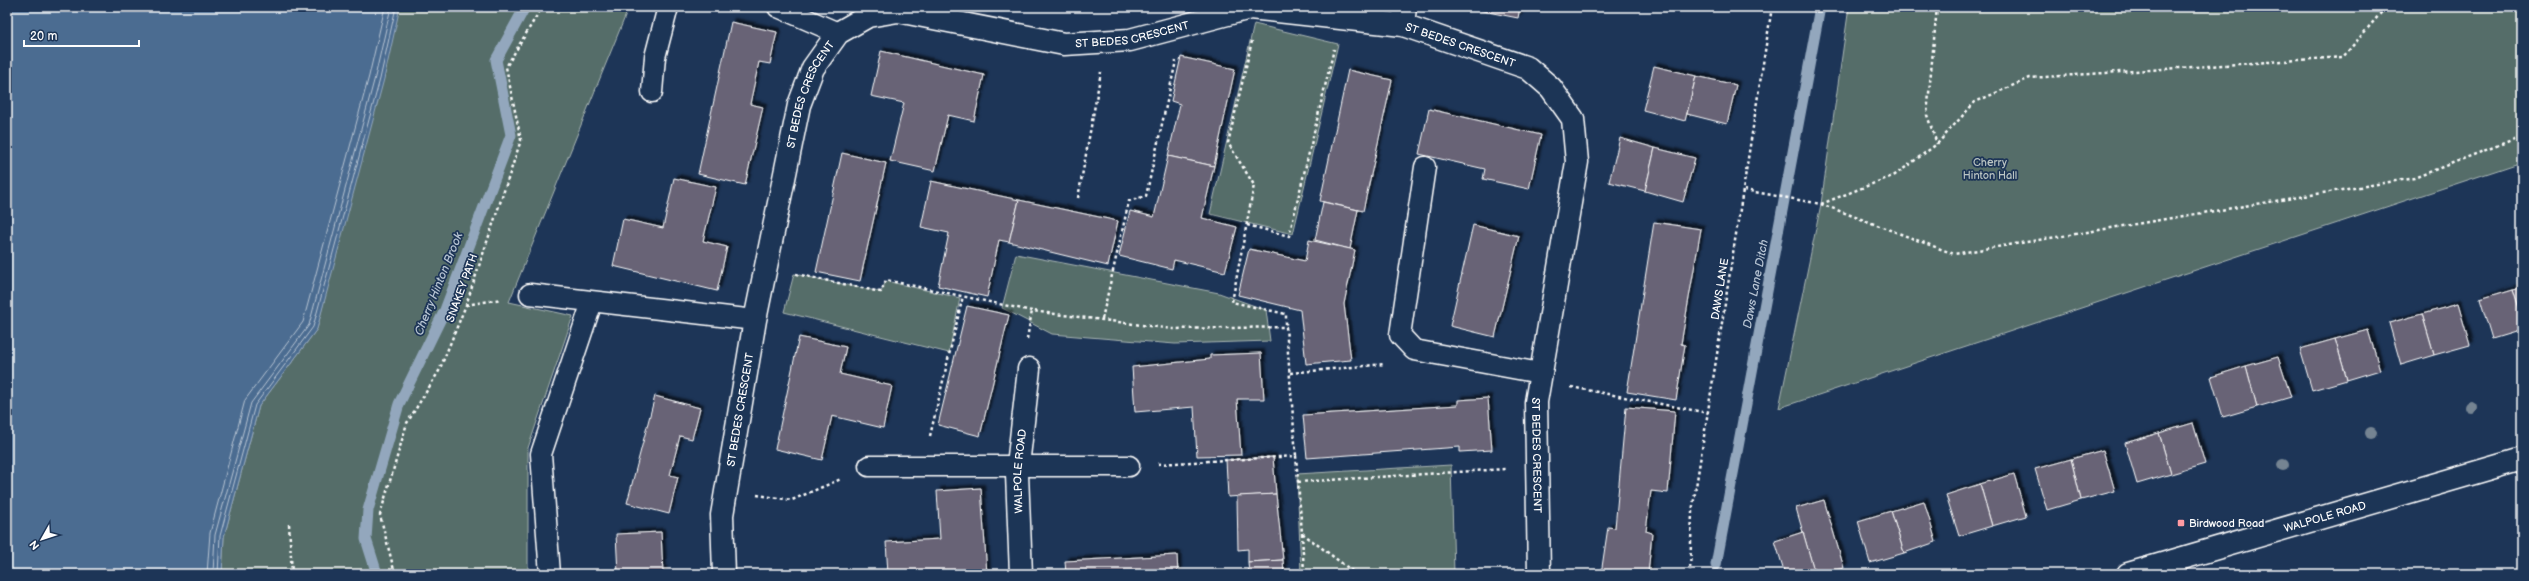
<svg xmlns="http://www.w3.org/2000/svg" width="2529" height="581" viewBox="0 0 2529 581" font-family="'Balsamiq Sans',sans-serif">
<defs>
<filter id="shadow"><feDropShadow dx="3.5" dy="-3.5" stdDeviation="1" flood-color="#0009"/></filter>
</defs>
<rect width="100%" height="100%" fill="#1d3557"/>
<filter id="ink" filterUnits="userSpaceOnUse"><feTurbulence type="fractalNoise" baseFrequency=".025" numOctaves="2"/><feDisplacementMap in="SourceGraphic" scale="8" xChannelSelector="R" yChannelSelector="G"/><feConvolveMatrix kernelMatrix="1 2 1 2 8 2 1 2 1" color-interpolation-filters="sRGB"/></filter>
<g filter="url(#ink)">
<g fill="#546d69" stroke="#aab6b4">
<path d="M398,7H629L509,302L573,316L528,448V574H222L224,537L259,406L317,329Z"/>
<path d="M1849,7H2522V162L1779,408L1821,204Z"/>
<path d="M1254,24L1338,44L1293,234L1210,214Z"/>
<path d="M1016,254L1219,293L1266,310L1270,341L1175,344L1052,334L1002,308Z"/>
<path d="M794,274L881,292L886,281L960,298L949,353L784,312Z"/>
<path d="M1451,465L1454,574H1301L1297,474Z"/>
</g>
<path fill="#4b6c91" stroke="#93a7bd" d="M7,7H400L384,79L317,329L259,406L224,537L222,574H7Z"/>
<g fill="none" stroke-linecap="round" stroke-linejoin="round">
<g stroke="#b7c4d3" stroke-width="1">
<path d="M207,574L210,533L245,400L303,322L369,76L385,7"/>
<path d="M213,574L215,535L251,403L309,325L375,77L391,7"/>
<path d="M218,574L220,536L255,405L313,327L380,79L396,7"/>
</g>
<g stroke="#93a7bd" stroke-width="11">
<path d="M1716,565L1820,7"/>
<path d="M377,574L366,539L368,510L399,404L445,310L511,135L496,60L525,7"/>
</g>
</g>
<g fill="#686376" stroke="#fff" filter="url(#shadow)">
<path d="M1478,7H1520L1518,18L1478,10Z"/>
<path d="M731,22L777,32L770,64L759,62L750,104L763,107L745,185L698,174Z"/>
<path d="M881,51L984,75L974,121L948,115L935,171L890,161L904,103L871,96Z"/>
<path d="M1181,57L1235,69L1214,166L1168,156L1180,104L1171,101Z"/>
<path d="M1654,66L1696,76L1685,121L1643,110Z"/>
<path d="M1348,70L1392,80L1363,211L1320,201Z"/>
<path d="M1696,76L1736,85L1727,124L1687,114Z"/>
<path d="M1429,109L1541,135L1529,189L1483,179L1485,169L1419,154Z"/>
<path d="M1620,138L1655,148L1645,191L1609,182Z"/>
<path d="M1655,148L1695,158L1683,202L1645,191Z"/>
<path d="M842,153L886,163L860,281L816,272Z"/>
<path d="M1168,156L1214,166L1202,218L1237,227L1225,272L1174,260L1172,269L1119,256L1130,211L1154,217Z"/>
<path d="M674,178L716,187L703,241L727,247L717,291L613,266L623,219L663,228Z"/>
<path d="M931,181L1019,200L1009,242L999,240L987,297L938,286L949,233L921,227Z"/>
<path d="M1019,200L1118,221L1108,266L1009,242Z"/>
<path d="M1323,202L1358,210L1350,249L1315,240Z"/>
<path d="M1654,222L1701,229L1681,344L1685,345L1676,400L1627,392Z"/>
<path d="M1473,225L1519,236L1495,337L1450,326Z"/>
<path d="M1309,240L1355,250L1344,304L1351,360L1306,364L1300,310L1238,295L1249,249L1305,261Z"/>
<path d="M2522,287V318L2513,289Z"/>
<path d="M2513,289L2522,318V330L2492,339L2480,299Z"/>
<path d="M2458,304L2470,345L2434,355L2422,314Z"/>
<path d="M967,306L1009,315L980,436L938,425Z"/>
<path d="M2422,314L2434,355L2401,365L2389,323Z"/>
<path d="M2368,330L2380,370L2347,380L2335,339Z"/>
<path d="M799,337L846,347L840,374L892,386L883,428L832,416L822,460L775,449Z"/>
<path d="M2335,339L2347,380L2312,390L2300,349Z"/>
<path d="M1261,353L1264,399H1237L1241,455L1197,456L1194,407L1135,412L1132,367L1210,359V355Z"/>
<path d="M2278,357L2291,397L2257,407L2246,366Z"/>
<path d="M2246,366L2257,407L2223,417L2211,377Z"/>
<path d="M655,396L700,408L692,439L680,436L670,475L678,477L669,514L627,503Z"/>
<path d="M1488,398L1492,450L1460,452V447L1307,458L1303,415L1458,405V400Z"/>
<path d="M1626,407L1675,411L1668,493L1651,491L1646,531L1652,533L1648,574H1601L1608,527L1615,528Z"/>
<path d="M2193,423L2205,464L2171,474L2159,433Z"/>
<path d="M2159,433L2171,474L2137,484L2125,443Z"/>
<path d="M2103,450L2115,491L2081,500L2071,459Z"/>
<path d="M1273,457L1276,494L1228,497L1226,460Z"/>
<path d="M2071,459L2081,500L2047,510L2035,469Z"/>
<path d="M2014,474L2026,516L1992,526L1980,484Z"/>
<path d="M1980,484L1992,526L1959,536L1946,495Z"/>
<path d="M981,488L987,574H888L886,542L940,539L937,491Z"/>
<path d="M1276,494L1283,560L1248,562V549L1238,550L1237,496Z"/>
<path d="M1824,500L1844,568L1815,574L1796,508Z"/>
<path d="M1924,501L1936,542L1904,553L1891,511Z"/>
<path d="M1891,511L1904,553L1870,563L1858,521Z"/>
<path d="M661,532L663,574H618L616,534Z"/>
<path d="M1803,532L1815,574H1785L1775,541Z"/>
<path d="M1177,555L1178,574H1066L1065,561Z"/>
<path d="M1283,560L1284,574H1249L1248,562Z"/>
</g>
<g fill="none" stroke-linecap="round" stroke-linejoin="round">
<defs>
<g id="service">
<path d="M778,7L838,33"/>
<path d="M652,92L655,57L668,7"/>
<path d="M1425,167L1400,335L1414,350L1540,373"/>
<path d="M530,294L755,320"/>
<path d="M869,466H1129"/>
<path d="M550,574L541,454L592,302"/>
</g>
<g id="minor">
<path d="M1403,25L1405,7"/>
<path id="s1" d="M724,574L722,515L755,320L799,105L813,68L838,33L868,16L898,11L1064,44L1130,40L1250,8L1403,25L1528,68L1551,88L1573,119L1577,162L1536,402L1539,574"/>
<path id="s2" d="M1021,574L1017,474L1029,369"/>
</g>
<g id="tertiary">
<path id="s3" d="M2128,574L2522,459"/>
</g>
</defs>
<use href="#service" stroke="#fff" stroke-width="23"/>
<use href="#minor" stroke="#fff" stroke-width="25"/>
<use href="#tertiary" stroke="#fff" stroke-width="25"/>
<g stroke="#fff" stroke-width="2.5" stroke-dasharray="3 3" stroke-linecap="butt">
<path d="M1937,7L1927,115L1937,144"/>
<path d="M1252,41L1228,143L1254,185L1232,302L1286,314V327"/>
<path d="M1744,190L1821,204L1954,254L2414,178L2522,136"/>
<path d="M1078,198L1101,72"/>
<path d="M1821,204L1895,175L1937,144L1975,102L2030,78L2343,57L2386,7"/>
<path d="M1247,225L1289,236L1334,49"/>
<path d="M796,274L881,292L886,280L1032,311L1173,329L1286,327L1296,456"/>
<path d="M466,305L501,299"/>
<path d="M1102,319L1129,201L1146,196L1176,61"/>
<path d="M1027,339L1032,311"/>
<path d="M1290,373L1385,364"/>
<path d="M1571,387L1708,413"/>
<path d="M930,436L963,296"/>
<path d="M1158,464L1296,456L1302,533L1356,574"/>
<path d="M1298,482L1505,469"/>
<path d="M757,495L792,500L841,479"/>
<path d="M289,524L292,574"/>
<path d="M1302,533L1304,574"/>
<path d="M395,574L380,515L407,423L439,371L466,305L521,140L506,67L542,7"/>
<path d="M1690,574L1692,512L1772,7"/>
</g>
<use href="#service" stroke="#1d3557" stroke-width="20"/>
<use href="#minor" stroke="#1d3557" stroke-width="22"/>
<use href="#tertiary" stroke="#1d3557" stroke-width="22"/>
</g>
<g fill="#748492">
<circle cx="2471" cy="407" r="6"/>
<circle cx="2371" cy="433" r="6"/>
<circle cx="2283" cy="465" r="6"/>
</g>
</g>
<rect fill="#ff9aa2" stroke="#1d3557" stroke-width="1.5" x="2177" y="519" width="8" height="8" rx="2"/>
<g text-anchor="middle" dominant-baseline="central" stroke-width="3.5" stroke-linejoin="round" paint-order="stroke">
<g font-size="11" fill="#fff" stroke="#1d3557">
<text stroke="none"><textPath href="#s1" startOffset="862">ST BEDES CRESCENT</textPath></text>
<text stroke="none"><textPath href="#s1" startOffset="1198">ST BEDES CRESCENT</textPath></text>
<text stroke="none"><textPath href="#s1" startOffset="490">ST BEDES CRESCENT</textPath></text>
<text transform="translate(462 288) rotate(-70)">SNAKEY PATH</text>
<text transform="translate(1720 289) rotate(-81)">DAWS LANE</text>
<text stroke="none"><textPath href="#s1" startOffset="166">ST BEDES CRESCENT</textPath></text>
<text stroke="none"><textPath href="#s1" startOffset="1678">ST BEDES CRESCENT</textPath></text>
<text stroke="none"><textPath href="#s2" startOffset="103">WALPOLE ROAD</textPath></text>
<text stroke="none"><textPath href="#s3" startOffset="205">WALPOLE ROAD</textPath></text>
</g>
<g font-size="11" fill="#bbc5c3" stroke="#1d3557">
<text x="1990" y="162">Cherry<tspan x="1990" dy="13">Hinton Hall</tspan></text>
</g>
<g font-size="11" fill="#fff" stroke="#1d3557" text-anchor="start">
<text x="2189" y="523">Birdwood Road</text>
</g>
<g font-size="12" font-style="italic" fill="#b7c4d3" stroke="#1d3557">
<text transform="translate(439 284) rotate(-68)">Cherry Hinton Brook</text>
<text transform="translate(1756 284) rotate(-79)">Daws Lane Ditch</text>
</g>
</g>
<rect width="2529" height="581" fill="none" stroke="#1d3557" stroke-width="24"/>
<rect x="12" y="12" width="2505" height="557" fill="none" stroke="#fff" stroke-width="1.5" filter="url(#ink)"/>
<g transform="translate(42 539) rotate(231)" stroke="#1d3557" stroke-width="3" paint-order="stroke">
<path d="M0-3L7 15L0 10L-7 15Z" fill="#ffffff"/>
<text y="-6" font-size="11" font-weight="bold" text-anchor="middle" fill="#ffffff">N</text>
</g>
<path d="M24 40v6h115v-6" fill="none" stroke="#ffffff" stroke-width="2"/>
<text x="30" y="40" font-size="12" fill="#ffffff" stroke="#1d3557" stroke-width="3" paint-order="stroke">20 m</text>
</svg>
